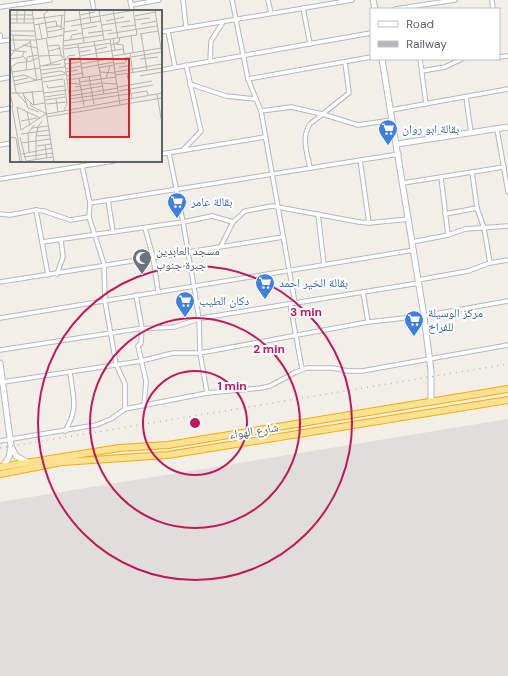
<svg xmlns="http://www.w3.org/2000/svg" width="508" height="676" viewBox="0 0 508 676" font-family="'DM Sans','Noto Naskh Arabic',sans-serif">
<rect width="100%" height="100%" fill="#f1efe8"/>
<path fill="#e0deda" d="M508,419V676H0V502Z"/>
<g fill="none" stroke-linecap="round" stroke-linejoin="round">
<defs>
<g id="street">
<path d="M92,0L94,11"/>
<path d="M130,0L132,11"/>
<path d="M183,0L186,27"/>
<path d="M232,0L248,79L261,111L295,303"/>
<path d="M268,0L271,13"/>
<path d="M492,0L493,9"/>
<path d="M131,5L159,0"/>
<path d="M0,7L50,0"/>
<path d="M303,8L310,44"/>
<path d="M395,9L455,0"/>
<path d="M168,31L175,67"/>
<path d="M161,32L352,0"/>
<path d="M0,35L1,41"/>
<path d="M0,41L11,40"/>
<path d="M499,57L508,56"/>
<path d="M420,59L426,104"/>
<path d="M210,61L211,41L223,22"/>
<path d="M161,70L371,33"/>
<path d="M422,71L445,67L462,59"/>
<path d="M0,79L11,77"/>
<path d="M248,79L371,57"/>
<path d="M190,84L226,96L255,99"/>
<path d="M466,97L471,133"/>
<path d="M0,110L11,108"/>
<path d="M391,110L508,89"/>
<path d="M261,111L291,107L322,114L358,125L392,120"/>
<path d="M497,129L508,192"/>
<path d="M0,145L11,143"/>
<path d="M184,149L201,131L186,65"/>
<path d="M169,153L183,222L194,287L199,319L200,353L207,393"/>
<path d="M161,154L265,137"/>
<path d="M360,160L369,223"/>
<path d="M82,166L90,203L89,217L104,264L105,301L116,364L125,384V409"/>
<path d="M310,168C307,152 301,138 310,124L349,93L345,62"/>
<path d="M472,172L477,208L484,228L490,263"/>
<path d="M441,177L448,235"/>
<path d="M0,179L114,161"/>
<path d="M403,183L504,167"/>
<path d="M108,200L113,232"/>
<path d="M90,203L399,154"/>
<path d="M36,210L48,275"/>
<path d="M0,214L10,215L36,210L44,211L70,220L89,217"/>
<path d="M318,214L324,265"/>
<path d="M445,214L477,208"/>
<path d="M145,228L153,257L158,291"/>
<path d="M42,242L183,222L212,216L233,222L245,211L272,206L359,222L369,223L409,219"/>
<path d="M412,242L448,235L465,229L508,226"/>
<path d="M221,246L233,222"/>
<path d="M57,274L63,257L61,240"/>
<path d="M418,280L468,271L490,263L508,260"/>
<path d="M0,282L283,237"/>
<path d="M363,292L368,322"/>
<path d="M136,295L142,328L141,343L138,346L146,381L144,406"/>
<path d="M290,304L302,369"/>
<path d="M0,318L414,250"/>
<path d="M0,350L137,329L174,327L202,318L419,283"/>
<path d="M3,382L141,361L173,353H200L368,322L424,316L508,301"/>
<path d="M65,431C79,408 73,397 70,372"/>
<path d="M0,441L96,425L111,419L125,409L207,393L261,388L270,386L296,372L307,368H333L348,371H362L508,345"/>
</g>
<g id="secondary">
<path d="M373,0L375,9"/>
<path d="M382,59L424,316L431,371V402"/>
<path d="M397,144L508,127"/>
<path d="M0,363L11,446L16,456L27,462"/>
<path d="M3,467L9,457L11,447"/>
</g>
<g id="highway">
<path d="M0,467L119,448L168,445L508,389"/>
<path d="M0,474L62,462L168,455L508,400"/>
</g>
</defs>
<use href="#street" stroke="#b5b8bc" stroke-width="5.5"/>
<use href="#secondary" stroke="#b6babf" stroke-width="7"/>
<use href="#highway" stroke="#f9ab00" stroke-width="8"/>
<use href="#street" stroke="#fff" stroke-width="3.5"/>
<use href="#secondary" stroke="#fff" stroke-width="5"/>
<use href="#highway" stroke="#fde293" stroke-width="6"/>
<path stroke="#b6b7b8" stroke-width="1.5" stroke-dasharray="1 5" stroke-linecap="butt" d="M0,448L508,364"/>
</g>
<g fill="none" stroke="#c2185b" stroke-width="2">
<circle cx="195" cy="423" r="52"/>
<circle cx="195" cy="423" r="105"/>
<circle cx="195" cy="423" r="157"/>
</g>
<defs>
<symbol id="supermarket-pin" viewBox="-11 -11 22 30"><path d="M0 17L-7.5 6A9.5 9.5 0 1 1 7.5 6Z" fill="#3f7fe0" stroke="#fff"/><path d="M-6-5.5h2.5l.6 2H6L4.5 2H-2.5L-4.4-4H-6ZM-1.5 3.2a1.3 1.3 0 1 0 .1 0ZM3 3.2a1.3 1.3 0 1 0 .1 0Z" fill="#fff"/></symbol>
<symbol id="mosque-pin" viewBox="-11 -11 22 30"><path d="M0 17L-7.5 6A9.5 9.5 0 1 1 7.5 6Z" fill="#6b7280" stroke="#fff"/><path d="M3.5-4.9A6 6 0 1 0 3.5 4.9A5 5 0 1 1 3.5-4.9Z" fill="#fff"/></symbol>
</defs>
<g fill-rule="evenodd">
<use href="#supermarket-pin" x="377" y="118" width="22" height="30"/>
<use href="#supermarket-pin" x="166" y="191" width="22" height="30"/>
<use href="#mosque-pin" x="131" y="247" width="22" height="30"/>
<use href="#supermarket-pin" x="254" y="272" width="22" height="30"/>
<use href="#supermarket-pin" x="174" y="290" width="22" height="30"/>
<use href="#supermarket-pin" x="403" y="309" width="22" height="30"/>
</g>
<g text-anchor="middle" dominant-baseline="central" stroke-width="4" stroke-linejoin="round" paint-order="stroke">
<g font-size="12" fill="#366cbe" stroke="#fff" text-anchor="start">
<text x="402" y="129">بقالة ابو روان</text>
<text x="191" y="202">بقالة عامر</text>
<text x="279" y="283">بقالة الخير احمد</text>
<text x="199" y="301">دكان الطيب</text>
<text x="428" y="313">مركز الوسيلة<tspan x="428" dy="14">للفراخ</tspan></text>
</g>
<g font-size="12" fill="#5b616d" stroke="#fff" text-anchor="start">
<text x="156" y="251">مسجد العابدين<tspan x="156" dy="14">جبرة جنوب</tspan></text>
</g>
<g font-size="12" fill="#5f6368" stroke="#fff">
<text transform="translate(254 431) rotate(-9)">شارع الهواء</text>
</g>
</g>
<g transform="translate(10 10)">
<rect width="152" height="152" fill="#f1efe8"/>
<path fill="none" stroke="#b3b3b1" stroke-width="1" d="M22,0L37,107M55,0L53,39L61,101M69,0L74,33M79,0L81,13M89,0L94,30M103,0L108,28M145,0L152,45M38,1L34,4L38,28M0,5H22M70,5L85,2M125,6L145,2M0,9H23M24,9L54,5M125,10L140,8M96,11L114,7M54,12L125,0M0,13H24M7,13V0M14,13L15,0M29,14L32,29M131,14L147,11M24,15L46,11L47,16M92,15L120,11M61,16L91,11M111,17L126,15M36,18L49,16L54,19M51,18L52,5M72,19L87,16M0,21H25M37,22L53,19M54,22L67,20M78,23L102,20M98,24L147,16M130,24L148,21M131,24L137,60M0,25L25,26M121,25L123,42M3,26L5,40M36,28L41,55M103,28L105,40M100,29L110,95M0,30H26L54,25M20,30L27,71M60,30L62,25L72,23M53,31L93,25M84,31L94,84M68,34L73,67M106,34L113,35L114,44M13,35L27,38M101,35L109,32L110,27M38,36L49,35L51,45M54,36L127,25L123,0M69,38L101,33M54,39L69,37M0,40L17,42M85,40L97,37M39,41L51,38M69,42L81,40M120,43L123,63M13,46L18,52L28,48M29,46L51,45L53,48M70,46L113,39M103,46L151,38M0,47L5,40L21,32M0,49L12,47L14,42M130,49L148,47M54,50L70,48M55,50L58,46L65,45M103,50L152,42M16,52L7,53L1,57L6,82L16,93M55,54L71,52M71,54L103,48M104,54L115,53L117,48M30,56L51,54M33,56L54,49M109,57L122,55M72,58L104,52M88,58L104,55M55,59L72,56M16,60L17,47L28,45M31,60L55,57M2,62L30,58M55,62L68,60M90,62L105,63M105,62L152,54M32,64L50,61L56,63M117,64L122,88M106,65L152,58M56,66L73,63M79,66L84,94M130,66L152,62M3,67L14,65L26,70M32,68L56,64M69,68L74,96M96,68L100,56M54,69L57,94L54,100M57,70L90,65M4,71L18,68M33,72L53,69M70,72L106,67M57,73L70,74M4,75L32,69M37,75L38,78L54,76M65,77L91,73L107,74M108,77L142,71M22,81L24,95M109,81L143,75M58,82L93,76M0,83H13L18,98L29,102M12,83L33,81M34,83L57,80M147,84L152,114M60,86L108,78M35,87L55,84M16,88L23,95L35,93M46,89L48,102M60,89L108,82M35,90L56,87M20,92L21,96L37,104L152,83M60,93L137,81L138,85M36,94L57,92M0,97L3,96L0,83M2,97L12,152M17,102L20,116M11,111L27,108M22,118L38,116M11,120L7,97L30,108M11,120L36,104M11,124L40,120M26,126L40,125M0,127L6,128L10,152M10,127L16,151L43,147M11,133L40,129M35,135L37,148M27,136L41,134M19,142L18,123L24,115M12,144L42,138M14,147L43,143M26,150V127L28,117L32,111M44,152L37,107L152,88"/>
<path fill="#d62828" fill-opacity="0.15" stroke="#d62828" stroke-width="2" d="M60,49H119V127H60Z"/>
<rect width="152" height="152" fill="none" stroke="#5f6368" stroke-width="2"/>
</g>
<circle cx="195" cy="423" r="6" fill="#c2185b" stroke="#fff" stroke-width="2"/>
<g font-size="12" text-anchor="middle" font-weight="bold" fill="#c2185b" stroke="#fff" stroke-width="4" stroke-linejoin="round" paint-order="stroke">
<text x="306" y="316">3 min</text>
<text x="269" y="353">2 min</text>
<text x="232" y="390">1 min</text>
</g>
<rect x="370" y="8" width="130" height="52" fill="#ffffff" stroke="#bfc1c3"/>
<rect x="378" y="21" width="20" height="6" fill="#ffffff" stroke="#bfc1c3"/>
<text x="406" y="28" font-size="12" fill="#5f6368">Road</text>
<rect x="378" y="41" width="20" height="6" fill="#b6b7b8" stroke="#bfc1c3"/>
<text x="406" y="48" font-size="12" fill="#5f6368">Railway</text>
</svg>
